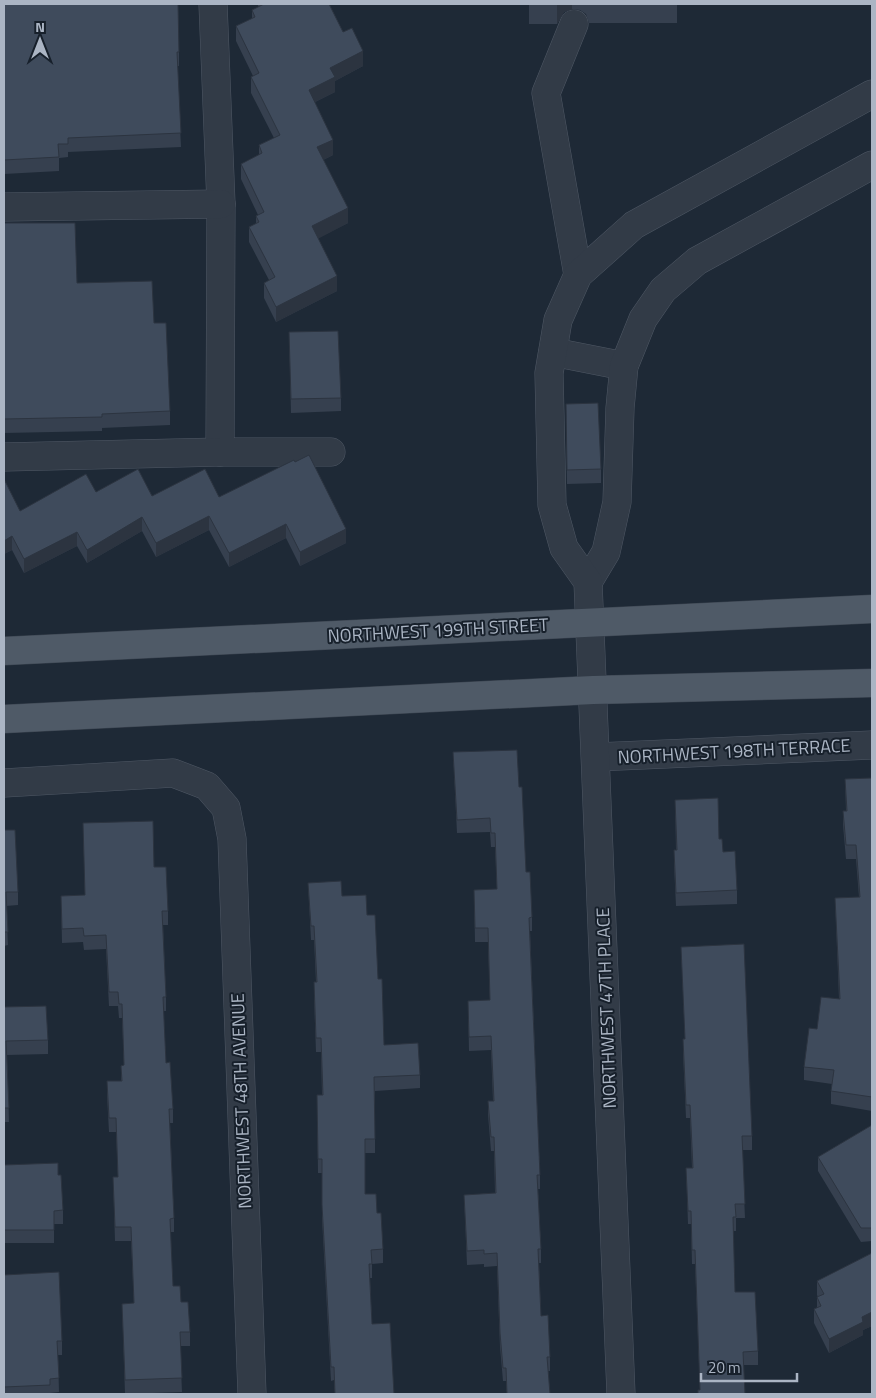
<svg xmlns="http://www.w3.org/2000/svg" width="876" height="1398" viewBox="0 0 876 1398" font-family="'Titillium Web',sans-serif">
<rect width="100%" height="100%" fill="#1e2936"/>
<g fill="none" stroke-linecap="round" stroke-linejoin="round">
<defs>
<g id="minor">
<path d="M213,4L221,204L220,452"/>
<path d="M574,24L546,93L578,275"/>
<path d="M4,207L221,204"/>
<path d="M553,352L624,366"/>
<path d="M4,457L220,452H331"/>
<path d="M588,582L606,552L617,502L620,408L624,366L643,319L663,290L697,261L872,165"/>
<path d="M596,757L872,745"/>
<path d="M4,783L173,773L207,786L226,808L232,839L252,1394"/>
<path d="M621,1394L588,582L564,548L552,505L549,373L558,320L578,275L634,225L872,94"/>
</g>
<g id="major">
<path d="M4,651L872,609"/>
<path d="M4,719L593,690L872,683"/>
</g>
</defs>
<use href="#minor" stroke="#4f5865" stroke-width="29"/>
<use href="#major" stroke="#3b4450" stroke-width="29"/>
<use href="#minor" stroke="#323b47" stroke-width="28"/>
<use href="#major" stroke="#4f5a67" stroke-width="28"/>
</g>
<g fill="#36404f">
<path d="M4,4L179,52V66H177L181,147L68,152V157L59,158V171L4,174Z"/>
<path d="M257,4H329L343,32L363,66L335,81V92L315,102L333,155L323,160L348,223L318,238L337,291L276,322L264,298V283L269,280L249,242V227L256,224V216L258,215L241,179V164L259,155V145L274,138L251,93V77L253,76L236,41V26L252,19V10L259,7Z"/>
<path d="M529,4H677V23H589L586,14L580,10L572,9L564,12L557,24H529Z"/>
<path d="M4,223L77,283L154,323L170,411V425L102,428V431L4,433Z"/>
<path d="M289,332L341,398V411L291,413Z"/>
<path d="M566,418L601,469V483L567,484Z"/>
<path d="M96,492L152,496L219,497L346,543L300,566L286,538L229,567L209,530L156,557L142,531L87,563L77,546L24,573L12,550L4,554L20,511Z"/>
<path d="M453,752L519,787L526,872L532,917V931H530L540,1175V1189H538L541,1249V1263H539L541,1316L550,1357V1371H548L550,1394H507L506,1381H503L500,1347L497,1266L484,1267V1264L467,1265L464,1195L495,1193L494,1151H491L488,1115V1101H493L491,1050L469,1051L468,1001L490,1000L488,942H475L474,890L497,889L495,847H491L490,832L457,833Z"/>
<path d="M872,778V1111L831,1104V1091L832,1084L804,1080V1067L817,1029L839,999L835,898L859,897L856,859H846L843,825V811H846L845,779Z"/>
<path d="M675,800L719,839L737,890V904L676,906L674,864V850H676Z"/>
<path d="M83,823L154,867L168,911V925H163L166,997V1011H163L166,1063L173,1109V1123H170L174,1218V1232H170L173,1286L181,1302L190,1332V1346H180L182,1392L125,1394L122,1304L134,1303L131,1241H115L113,1177H118L116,1132H109L107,1095V1081H121V1066L124,1065L122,1018H119L118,1006H109L106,949L84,950L83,942L62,943L61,896L85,895Z"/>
<path d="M4,830L18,892V905L6,906L8,945L4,946Z"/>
<path d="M308,883L342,896L367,915L378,979L384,1045L420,1075V1088L375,1091V1153H365V1194L377,1213L383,1249V1263L372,1264V1278H370L372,1324L394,1394H335L334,1380L331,1381L322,1219V1173H318L317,1095H322L321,1052H316L314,996V982H316L314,940H311Z"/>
<path d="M681,947L752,1136V1150H742L745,1218H736V1231H733L735,1292L758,1351V1365H744L700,1390L695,1264H692L691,1224H688L686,1168H692L690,1118H686L683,1053V1039H685Z"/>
<path d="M4,1007L48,1040V1054L7,1055L9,1122H4Z"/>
<path d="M872,1125V1241L861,1242L818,1171V1157Z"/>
<path d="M4,1165L58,1175L63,1210V1224H54V1243H4Z"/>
<path d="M872,1253V1326L863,1330V1335L829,1353L814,1323V1309L817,1308V1297H818L817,1295V1281Z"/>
<path d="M4,1275L62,1341V1355H58L59,1392L50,1393V1394H4Z"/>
</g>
<g fill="#2c3440">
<path d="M557,4H572V9L564,12L557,24Z"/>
<path d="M363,51V66L335,81V92L309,105V90L330,68Z"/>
<path d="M333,140V155L317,163V147Z"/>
<path d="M348,208V223L312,242V226Z"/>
<path d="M337,276V291L276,322V307Z"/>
<path d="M209,516V530L156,557V543Z"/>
<path d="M142,517V531L87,563V550Z"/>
<path d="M286,524V538L229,567V553Z"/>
<path d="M346,529V543L300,566V552Z"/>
<path d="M77,532V546L24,573V559Z"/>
<path d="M12,536V550L4,554V541Z"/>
<path d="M872,1312V1326L863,1330V1335L829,1353V1339L862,1317Z"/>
</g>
<g fill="#3f4b5c" stroke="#2c3440">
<path d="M4,4H178L179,52H177L181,133L68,138V144H58L59,157L4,160Z"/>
<path d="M264,4H329L343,32L352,28L363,51L330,68L335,77L309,90L333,140L317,147L348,208L312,226L337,276L276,307L264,283L275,277L249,227L259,222L256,216L264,212L241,164L262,153L259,145L280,135L251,77L259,73L236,26L255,17L252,10Z"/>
<path d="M4,223H75L77,283L152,281L154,323H166L170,411L102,414V417L4,419Z"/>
<path d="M338,331L341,398L291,399L289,332Z"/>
<path d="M598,403L601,469L567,470L566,404Z"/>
<path d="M309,455L346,529L300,552L286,524L229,553L209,516L156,543L142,517L87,550L77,532L24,559L12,536L4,541V479L20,511L86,474L96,492L138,469L152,496L205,469L219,497L294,460L295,462Z"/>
<path d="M517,750L519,787H522L526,872H530L532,917L529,918L540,1175H537L541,1249H538L541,1316L548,1315L550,1357H547L550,1394H507L506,1368H503L500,1333L497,1253L484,1254V1250L467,1251L464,1195L496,1193L494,1137H491L488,1101H494L491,1036L469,1037L468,1001L490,1000L488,928H475L474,890L497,889L495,833H491L490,818L457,820L453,752Z"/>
<path d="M872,778V1097L831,1091L834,1070L804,1067L809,1028L817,1029L821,997L840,999L835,898L860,897L856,845H846L843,811H847L845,779Z"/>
<path d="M718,798L719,839H722L723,852L735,851L737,890L676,893L674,850H677L675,800Z"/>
<path d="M153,821L154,867H166L168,911H162L166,997H163L166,1063L170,1062L173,1109H169L174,1218L170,1219L173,1286H180L181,1302H188L190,1332H180L182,1378L125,1380L122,1304L134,1303L131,1227H115L113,1177H118L116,1118H109L107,1081H122L121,1066L124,1065L122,1004H119L118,992H109L106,935L84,936L83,928L62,929L61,896L85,895L83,823Z"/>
<path d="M4,830H15L18,892H6L8,932H4Z"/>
<path d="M341,881L342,896L366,895L367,915H375L378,979H382L384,1045L418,1043L420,1075L374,1077L375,1139H365V1194H376L377,1213H381L383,1249L371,1250L372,1264H369L372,1324L390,1323L394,1394H335L334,1367H331L322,1205V1159H318L317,1095H323L321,1038H316L314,982H317L314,926H311L308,883Z"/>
<path d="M744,944L752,1136H742L745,1204H735L736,1217H733L735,1292H755L758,1351L743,1352L745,1394H698V1390H700L695,1250H692L691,1211H688L686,1168H693L690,1105H686L683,1039H685L681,947Z"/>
<path d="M46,1006L48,1040L6,1041L9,1108H4V1007Z"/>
<path d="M872,1125V1228H861L818,1157Z"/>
<path d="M58,1163V1175H61L63,1210L54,1211V1230H4V1165Z"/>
<path d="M872,1253V1312L862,1317L863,1322L829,1339L814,1309L821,1306L817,1297L824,1294L817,1281Z"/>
<path d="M59,1272L62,1341H57L59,1378L50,1379V1385L4,1387V1275Z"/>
</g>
<g text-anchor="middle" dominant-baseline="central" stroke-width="4" stroke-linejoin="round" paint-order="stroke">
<g font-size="18" fill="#abb5c4" stroke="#17202b">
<text transform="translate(438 630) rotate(-3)">NORTHWEST 199TH STREET</text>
<text transform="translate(734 751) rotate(-3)">NORTHWEST 198TH TERRACE</text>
<text transform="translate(606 1008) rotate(-92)">NORTHWEST 47TH PLACE</text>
<text transform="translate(241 1101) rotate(-92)">NORTHWEST 48TH AVENUE</text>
</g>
</g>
<rect width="876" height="1398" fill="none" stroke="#abb5c4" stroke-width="10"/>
<g transform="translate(40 40)" stroke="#17202b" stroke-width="4" paint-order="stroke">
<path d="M0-4L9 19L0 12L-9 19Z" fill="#abb5c4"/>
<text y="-8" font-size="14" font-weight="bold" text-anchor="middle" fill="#abb5c4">N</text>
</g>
<path d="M701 1373v8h96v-8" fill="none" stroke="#abb5c4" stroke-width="2.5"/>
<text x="708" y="1373" font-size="15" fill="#abb5c4" stroke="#17202b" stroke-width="4" paint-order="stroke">20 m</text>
</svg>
